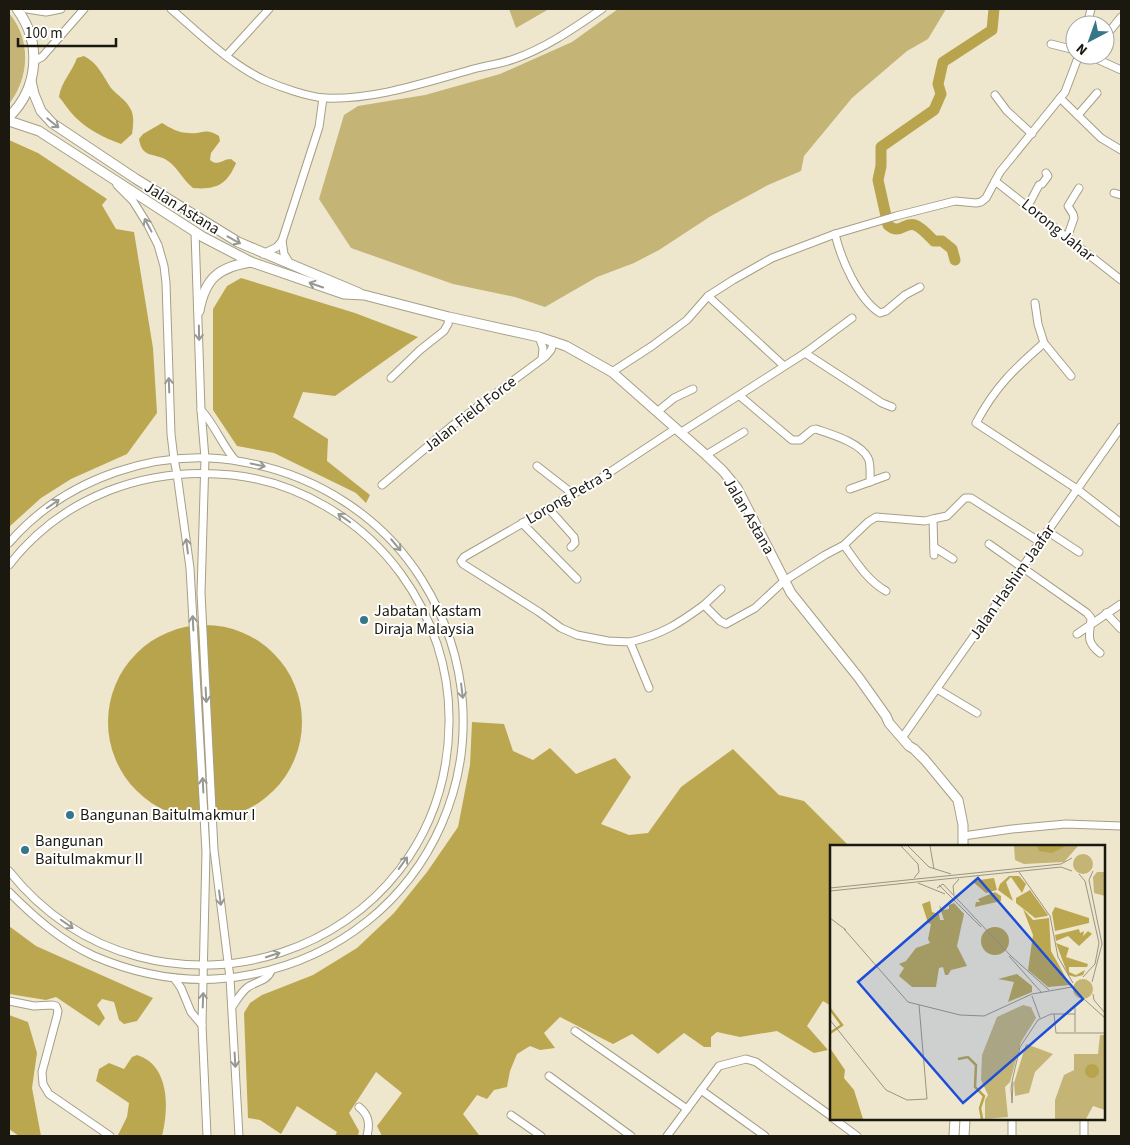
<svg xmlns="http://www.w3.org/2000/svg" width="1130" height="1145" viewBox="0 0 1130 1145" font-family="'Source Sans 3',sans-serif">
<rect width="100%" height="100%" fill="#eee7ce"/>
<g fill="#c4b476">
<path d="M509,9H549L516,28Z"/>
<path d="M618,9H946L928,39L907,51L852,98L804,156L801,171L768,185L711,216L659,250L634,263L597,277L545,307L515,297L453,284L351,248L319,199L344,115L358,106L425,95L500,74L572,42Z"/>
<path d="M9,13C31,39 30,77 9,104Z"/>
</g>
<g fill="#bca751">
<path d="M9,140L38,153L107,199L102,205L116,229L134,232L153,348L157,413L127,454L71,479L41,498L9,527Z"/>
<path d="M241,278L355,313L418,337L335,396L303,392L293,417L328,439L327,461L370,495L366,503L356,493L274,453L237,446L213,410V309L227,286Z"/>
<path d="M472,722L504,724L513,751L533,760L550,748L576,774L615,758L631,777L601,824L629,835L648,833L681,787L733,749L779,795L804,801L849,846H831V1006L823,1001L807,1026L828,1050L814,1053L777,1031L740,1037L717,1032L711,1037V1047H704L684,1033L658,1054L632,1034L613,1044L560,1017L544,1033L555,1048L540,1050L530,1046L517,1054L510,1071L507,1087L494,1090L487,1099L477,1095L463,1114L479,1135L478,1136H382L377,1126L402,1093L376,1072L349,1113L359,1131L358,1136H335L337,1132L297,1106L281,1134L260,1120L248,1118L244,1013L250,1003L262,995L313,975L357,948L394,913L427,872L458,827L470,765Z"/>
<path d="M9,926L36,946L153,998L137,1021L124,1024L119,1020L114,1002L102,999L97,1005L105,1018L99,1026L56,997L46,1000L9,994Z"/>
<path d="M9,1015L28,1022L37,1053L32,1088L41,1136H19L9,1129Z"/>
<path d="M137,1055C170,1065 169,1109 162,1136H120L118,1135L127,1117L129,1103L96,1081L99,1069L109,1063L124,1069L132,1057Z"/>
</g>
<g fill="#b9a44e">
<path d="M84,56C98,63 103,76 111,88C117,95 126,100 130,108C135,116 133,126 132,134L121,144C104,138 87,129 75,117C69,111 65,104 59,97C61,82 72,72 77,58Z"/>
<path d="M162,123C170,128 179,133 189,133C203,135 204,127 219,136L220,141L211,153L210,160C218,167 222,159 231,159L236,163C227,185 216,190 193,188C183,180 178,168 168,161C156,152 142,160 139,139L143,134Z"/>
<circle cx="205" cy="722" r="97"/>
</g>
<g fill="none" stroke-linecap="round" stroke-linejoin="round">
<path stroke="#b9a44e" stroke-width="11" d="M955,260L952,249L942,241H934C929,236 921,227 915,225C904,221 900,236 888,225L878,180L881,166V147L934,110L941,94L938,84L943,62L992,30L994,9"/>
<defs>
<g id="minor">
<path d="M27,9L46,12L61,9"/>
<path d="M171,9C200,34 229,63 264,80C280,87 308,97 325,98C374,100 423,83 470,70C484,66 500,64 514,59C546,48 574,28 602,9"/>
<path d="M1087,25L1091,9"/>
<path d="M1105,32H1109L1121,17"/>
<path d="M1051,44L1075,50"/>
<path d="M1088,55L1121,70"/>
<path d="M226,56L269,9"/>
<path d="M34,61L42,57L84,9"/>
<path d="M995,95L1007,111L1032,134"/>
<path d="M1060,98L1101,138L1121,150"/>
<path d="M1078,115L1097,93"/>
<path d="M995,181L1121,280"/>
<path d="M117,185L133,201L148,225L158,245L164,266L166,283L171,434L174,459L177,474L190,568L206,852L202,1025L207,1136"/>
<path d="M1114,193L1121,195"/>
<path d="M1028,206L1039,185L1042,184L1048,176L1046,173"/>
<path d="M195,232L201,410L205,458L201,593L214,850L230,978L239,1136"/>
<path d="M835,234C841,259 858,299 880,313L886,311L905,295L920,287"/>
<path d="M1067,238L1074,218L1073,214L1068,206L1079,188"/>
<path d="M282,241L284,254L290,264"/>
<path d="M263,254L277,247L282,241L319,127L323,98"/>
<path d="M708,296L784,366"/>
<path d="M1035,303L1038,324L1044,343L1071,376"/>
<path d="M539,337L543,348L542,359"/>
<path d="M1044,343C1014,369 995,387 976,423L1077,489L1121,523"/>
<path d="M805,353L882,403L892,407"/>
<path d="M612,372L652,346L687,320L708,296L733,280L772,258L835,234L896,216L955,201L976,203L981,202L986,198L1000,172L1065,92L1079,55"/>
<path d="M391,378L420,350L444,331L448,324L449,317"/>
<path d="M740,396L792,440H800L812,430L816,429C830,434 860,442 868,458C871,463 870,475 870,482"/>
<path d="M201,410C215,425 222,445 235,460"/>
<path d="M657,412L674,398L693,389"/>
<path d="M680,433L805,353L852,318"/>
<path d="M706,455L744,432"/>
<path d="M537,466L573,494"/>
<path d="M382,485L453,425L545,357L551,350L554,341"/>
<path d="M850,489L886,476"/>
<path d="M548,508L574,537L575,543L571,547"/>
<path d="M933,519L934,555"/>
<path d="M522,523L577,579"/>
<path d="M1047,531L1079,552"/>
<path d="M9,543C65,478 159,446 243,462C316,475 382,516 422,580C521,739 433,941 248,975C196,985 143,977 94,956C61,941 34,917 9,892"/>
<path d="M989,544L1087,613L1091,618C1090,635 1085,641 1100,653"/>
<path d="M844,545C856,562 868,581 886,591"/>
<path d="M934,547L953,559"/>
<path d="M9,565C63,496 146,466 232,475C298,482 362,520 401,574C433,618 450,670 449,723C446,957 153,1051 9,871"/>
<path d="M704,605L721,589"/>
<path d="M1106,613L1121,629"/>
<path d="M1077,634L1121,604"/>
<path d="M630,642L608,641L577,635L561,628L539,612L463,564L461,561L464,557L601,478L675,429"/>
<path d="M649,688L630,642C663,634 678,624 704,605L720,621L726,624L755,608L784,581L825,555L844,545L868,522L876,517L925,521L933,519L947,516L965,498H971L1040,542"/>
<path d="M937,689L977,713"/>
<path d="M902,738L1121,427"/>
<path d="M963,836L1012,829L1066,824L1121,826"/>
<path d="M174,978L181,988L191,1012L202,1025"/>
<path d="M9,1001L34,1006L52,1005L56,1006L58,1011L57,1016L42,1072L43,1084L49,1094L110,1136"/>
<path d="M232,1007C237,1000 241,992 248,987C257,981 267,981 271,971"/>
<path d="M575,1031L687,1109"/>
<path d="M549,1076L631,1136"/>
<path d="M701,1090L765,1136"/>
<path d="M359,1107C369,1115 370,1124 367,1136"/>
<path d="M511,1115L541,1136"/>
<path d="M834,1119L857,1136"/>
<path d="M667,1136L719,1066L746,1059L756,1062L831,1116"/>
<path d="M1012,1136V1119"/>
<path d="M1084,1136V1119"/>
</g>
<g id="major">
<path d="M31,81L34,94L41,111L52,123L136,179L238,242L359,293"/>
<path d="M9,117C39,87 42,43 17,9"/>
<path d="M9,121L39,131L203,237L251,262L344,294L364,295L449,317L539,337L566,346L612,372L706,455L723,471L737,488L791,593L859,678L886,716L889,723L909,746L914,749L925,760L958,800L963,825V846"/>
<path d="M199,311C205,278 219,267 251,262"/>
<path d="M954,1136L955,1119"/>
<path d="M964,1136L965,1119"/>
</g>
</defs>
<use href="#minor" stroke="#a59f87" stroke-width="9"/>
<use href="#major" stroke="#a59f87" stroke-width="11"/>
<use href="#minor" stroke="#fff" stroke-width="7"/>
<use href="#major" stroke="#fff" stroke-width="9"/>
</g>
<defs><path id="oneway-shaft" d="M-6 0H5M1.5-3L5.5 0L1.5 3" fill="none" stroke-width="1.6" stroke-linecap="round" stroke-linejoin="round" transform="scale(1.25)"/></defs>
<g stroke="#989893">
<use href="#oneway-shaft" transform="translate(53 123) rotate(39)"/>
<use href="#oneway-shaft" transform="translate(148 225) rotate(-118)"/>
<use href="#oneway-shaft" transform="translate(234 240) rotate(29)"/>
<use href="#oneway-shaft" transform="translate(316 285) rotate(-161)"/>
<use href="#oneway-shaft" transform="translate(199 333) rotate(89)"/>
<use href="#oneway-shaft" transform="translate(169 385) rotate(-92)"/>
<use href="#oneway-shaft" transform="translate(258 465) rotate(12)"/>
<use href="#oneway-shaft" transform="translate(53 504) rotate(-35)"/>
<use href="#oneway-shaft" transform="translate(344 518) rotate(-145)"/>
<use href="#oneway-shaft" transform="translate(396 545) rotate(50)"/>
<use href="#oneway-shaft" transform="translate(187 546) rotate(-97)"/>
<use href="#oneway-shaft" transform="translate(193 623) rotate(-93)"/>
<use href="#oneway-shaft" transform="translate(462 691) rotate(83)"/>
<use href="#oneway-shaft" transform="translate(206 695) rotate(87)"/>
<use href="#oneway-shaft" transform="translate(203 785) rotate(-93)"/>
<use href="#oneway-shaft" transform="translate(403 863) rotate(-54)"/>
<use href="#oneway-shaft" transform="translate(220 898) rotate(83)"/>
<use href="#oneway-shaft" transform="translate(67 924) rotate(35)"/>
<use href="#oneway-shaft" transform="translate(273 955) rotate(-18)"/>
<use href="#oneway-shaft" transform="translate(203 1000) rotate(-88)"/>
<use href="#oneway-shaft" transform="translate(235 1060) rotate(87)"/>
</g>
<g fill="#357689" stroke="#fff" stroke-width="2">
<circle cx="364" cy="620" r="5"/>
<circle cx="70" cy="815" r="5"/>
<circle cx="25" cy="850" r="5"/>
</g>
<g text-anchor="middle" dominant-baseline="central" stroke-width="4" stroke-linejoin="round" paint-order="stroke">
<g font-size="16" fill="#1b190f" stroke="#fff">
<text transform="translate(182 208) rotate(32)">Jalan Astana</text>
<text transform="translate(1058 230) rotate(39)">Lorong Jahar</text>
<text transform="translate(470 414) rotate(-38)">Jalan Field Force</text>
<text transform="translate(569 496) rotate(-30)">Lorong Petra 3</text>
<text transform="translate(749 516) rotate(60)">Jalan Astana</text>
<text transform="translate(1012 582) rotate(-55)">Jalan Hashim Jaafar</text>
</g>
<g font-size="16" fill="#1b190f" stroke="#fff" text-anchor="start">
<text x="374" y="611">Jabatan Kastam<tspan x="374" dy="18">Diraja Malaysia</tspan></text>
<text x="80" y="815">Bangunan Baitulmakmur I</text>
<text x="35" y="841">Bangunan<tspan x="35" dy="18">Baitulmakmur II</tspan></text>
</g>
</g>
<g transform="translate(830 845)">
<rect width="275" height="275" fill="#eee7ce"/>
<path d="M184,1H248L234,17L194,19L185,15ZM243 19a10 10 0 1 1 20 0a10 10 0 1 1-20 0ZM267,27H275V51L264,48L263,32ZM243 144a10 10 0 1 1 20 0a10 10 0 1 1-20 0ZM193,160L201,162L206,173L191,197L180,237L175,242L178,272L155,274V255L158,250L151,235L152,210L167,172ZM270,190H275V265L263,261L256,274H225V255L234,230L244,225V209H268ZM196,199L223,209L205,227L199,248L185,251L184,238Z" fill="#c4b476"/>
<path d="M179,31H189L196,39L192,48L181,32L176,37L183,56L168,45L170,39ZM164,33L167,45L156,48L142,36ZM200,45L218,70L217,71L205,73L186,58V53ZM165,47L171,51V56L145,62L146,57H150L148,54ZM100,56L102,67L109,69L110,75H114L109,60L113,65L119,64V60L124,58L134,69L127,101L137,121L121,125L118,130H115L113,122L109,123L106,142H82L69,131L74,123L69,119L76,116L86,103L100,98L98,94L101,79L98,78L92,59ZM225,62L259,73V78L225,86L222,68ZM193,64L203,75L219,73L221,106L240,140L218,142L198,125L203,90ZM249,84L250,88L254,86L253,91L258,86L262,89L249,101L238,91L226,96L225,90ZM226,98L239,103L236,112L258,119L257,122H239V127L246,130L255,125L253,130L245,132L238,130ZM187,129L202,141V147L178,157L184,137L168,134Z" fill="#bca751"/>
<path d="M207,1H236L222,8L209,6ZM151 96a14 14 0 1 1 28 0a14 14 0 1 1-28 0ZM0,203L15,225L14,233L24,245L33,274H0ZM255 226a7 7 0 1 1 14 0a7 7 0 1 1-14 0Z" fill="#b9a44e"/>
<path fill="none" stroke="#b9a44e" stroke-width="2.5" d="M0,164L12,180L0,188M128,214L138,212L146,220L145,242L154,251L150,263L152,274"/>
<path fill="none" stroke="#9a9582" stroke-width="1" d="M71,1L88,19L89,27L84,33M78,1L99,22L121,29M100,1L104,24M189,27L220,71L228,112L243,138M249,29L255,36L269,98L265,119L253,132M88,38L115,49M109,40L151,82M0,43L231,19L242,13M107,43L113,39L181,111L219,145M0,46L231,22L242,26M124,50L123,41L129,34M0,73L16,85M14,84L78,157L130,170L154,171L202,149L242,142M179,111L211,147M262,137L272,99L259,35L263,26M263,149L264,155L275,168M202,151L210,173M255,155L275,173M224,169L226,188H275M0,175L56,245L77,255L97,254L89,160M245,187V160L252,155M183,237L182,258L181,243L183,232L190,202L208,175L221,169H245"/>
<path fill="#1d4ed8" fill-opacity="0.15" stroke="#1d4ed8" stroke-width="2.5" d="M148,33L253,154L133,258L28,137Z"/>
<rect width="275" height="275" fill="none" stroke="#1b190f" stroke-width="2.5"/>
</g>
<rect width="1130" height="1145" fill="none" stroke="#1b190f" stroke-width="20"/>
<g transform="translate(1090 40) rotate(221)"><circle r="24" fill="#ffffff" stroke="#a4a39f"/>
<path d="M0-4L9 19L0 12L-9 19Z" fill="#357689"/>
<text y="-8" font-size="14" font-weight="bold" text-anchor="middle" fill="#1b190f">N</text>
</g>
<path d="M18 38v8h98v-8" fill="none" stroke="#1b190f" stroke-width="2.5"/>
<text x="25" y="38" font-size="15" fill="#1b190f" stroke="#ffffff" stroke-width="4" paint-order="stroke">100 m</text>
</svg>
